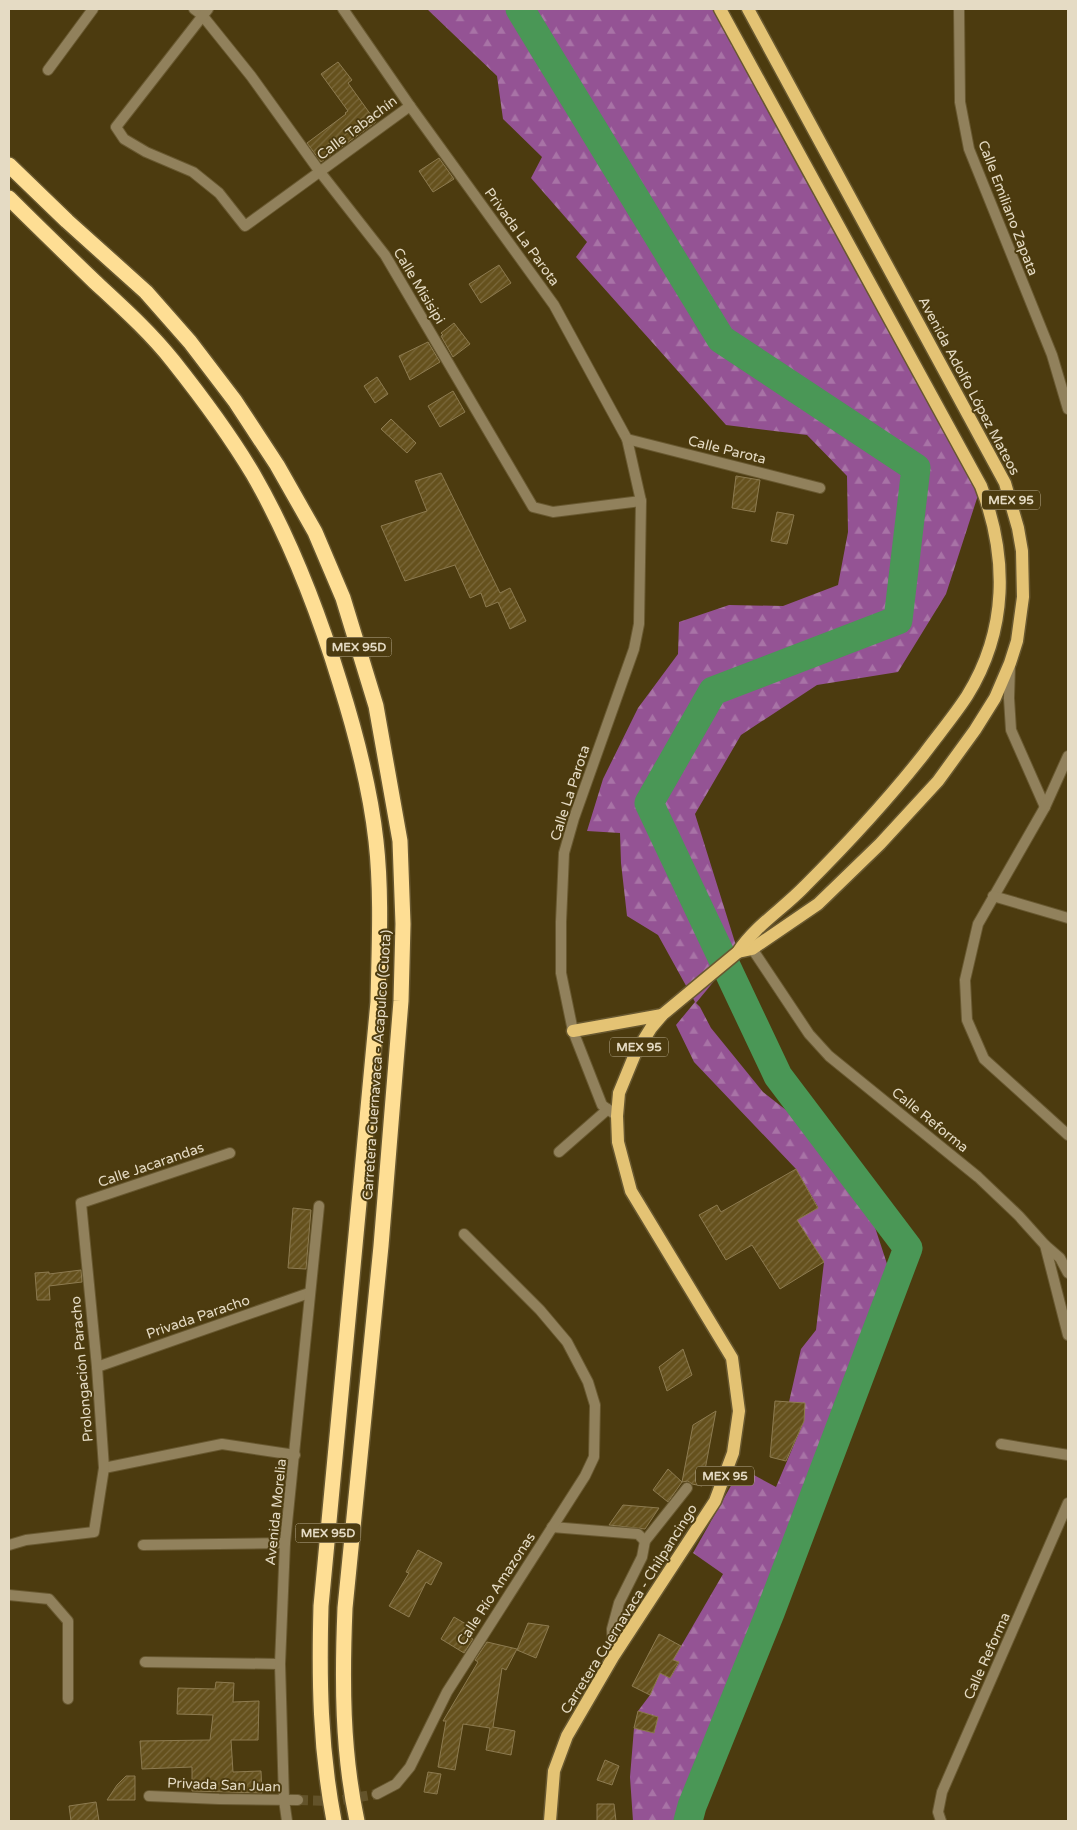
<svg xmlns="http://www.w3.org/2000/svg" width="1077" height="1830" viewBox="0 0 1077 1830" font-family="'Varela Round',sans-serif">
<defs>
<pattern id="forest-firs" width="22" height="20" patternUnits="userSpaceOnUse" patternTransform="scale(1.25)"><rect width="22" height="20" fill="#945394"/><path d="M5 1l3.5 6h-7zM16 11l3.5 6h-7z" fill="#a873a6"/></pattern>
<pattern id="building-hatch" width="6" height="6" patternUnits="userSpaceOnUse" patternTransform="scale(1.25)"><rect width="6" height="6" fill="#65511d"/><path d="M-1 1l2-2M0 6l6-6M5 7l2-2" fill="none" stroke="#7b693c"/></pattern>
</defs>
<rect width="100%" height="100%" fill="#4c3b0f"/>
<path fill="url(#forest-firs)" d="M427,9H720L981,486L946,594L898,672L817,685L741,735L695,814L738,952L696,1003L700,1007L711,1028L763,1092L823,1139L868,1206L891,1276L881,1340L769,1588L741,1663L689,1791L684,1821H633L630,1777L634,1728L654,1733L658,1717L638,1711L650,1695L660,1673L670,1678L679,1663L673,1660L723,1574L693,1553L741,1468L776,1487L804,1421L789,1402L801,1349L816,1330L824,1262L796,1220L818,1207L796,1169L694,1062L676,1025L695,1002L658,935L627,916L621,863L620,833L587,831L603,779L638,708L678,654L679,622L729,605L783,606L838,585L848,532L847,476L807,435L726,425L576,257L587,242L531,178L542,157L503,119L497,76Z"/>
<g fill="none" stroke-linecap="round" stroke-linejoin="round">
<path stroke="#4a9756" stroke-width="29" d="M520,9L721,339L916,468L898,620L713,691L649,803L778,1076L908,1248L770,1613L692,1806L688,1821"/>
</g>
<g fill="url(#building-hatch)" stroke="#8d7b50">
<path d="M338,62L352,80L348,83L376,122L321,162L307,143L346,114L345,113L348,111L321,74Z"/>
<path d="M439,158L454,179L433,192L419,171Z"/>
<path d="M499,265L511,283L481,303L469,284Z"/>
<path d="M454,323L470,344L453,357L441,336L443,335L441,333Z"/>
<path d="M428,342L440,362L410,380L399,356Z"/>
<path d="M377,377L388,394L375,403L364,386Z"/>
<path d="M453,391L465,412L440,427L428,406Z"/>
<path d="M391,419L416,443L407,453L381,429Z"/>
<path d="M441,473L500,593L510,588L526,621L510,629L498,602L486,607L481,593L470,598L455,565L405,581L381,526L427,511L415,481Z"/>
<path d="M736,476L760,480L755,512L732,508Z"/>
<path d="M777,512L794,515L787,544L771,541Z"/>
<path d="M796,1169L818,1208L797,1220L824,1262L780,1289L752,1245L726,1260L699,1215L717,1205L721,1212Z"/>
<path d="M293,1208L311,1210L306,1269L288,1268Z"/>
<path d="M81,1270L82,1282L49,1286L50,1300H37L35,1273L49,1272V1274Z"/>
<path d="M683,1349L692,1375L667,1391L659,1367Z"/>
<path d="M775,1401L805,1403L804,1421L786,1461L770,1457Z"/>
<path d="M716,1411L702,1486L692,1484L688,1481L682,1482L693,1425Z"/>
<path d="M668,1469L682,1482L668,1502L653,1490Z"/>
<path d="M623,1505L659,1508L645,1529L609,1525Z"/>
<path d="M418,1550L442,1563L431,1585L426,1582L409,1617L389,1606L409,1573L406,1572Z"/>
<path d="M454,1617L476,1630L470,1638L473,1639L464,1653L441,1639Z"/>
<path d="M528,1623L549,1626L536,1658L517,1650Z"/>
<path d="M659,1634L681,1646L673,1660L679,1662L670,1678L660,1673L650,1695L632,1686Z"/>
<path d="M487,1642L517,1649L506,1670L502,1668L493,1727L515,1731L511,1755L486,1750L490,1728L463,1724L455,1770L438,1767L446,1721H443L478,1662L475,1660Z"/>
<path d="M216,1682L234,1683L233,1702L259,1701L258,1740H231L233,1772L261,1771L262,1793L192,1791V1767L142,1769L140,1741L210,1740L213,1715L177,1714L178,1688L215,1689Z"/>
<path d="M638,1711L658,1717L654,1733L634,1728Z"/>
<path d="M605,1760L619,1766L612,1785L597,1780Z"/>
<path d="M428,1772L441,1774L437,1794L424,1792Z"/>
<path d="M126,1776H135V1800H107L117,1785Z"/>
<path d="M96,1802L99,1821H71L69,1806Z"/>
<path d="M597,1804H614L616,1821H597Z"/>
</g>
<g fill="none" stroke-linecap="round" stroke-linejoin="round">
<path stroke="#63532a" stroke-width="10" stroke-dasharray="10 5" stroke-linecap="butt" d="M298,1800L336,1801L377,1794"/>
<defs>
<g id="street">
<path d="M194,9L202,15L251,76L320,172L385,255L533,507L553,512L641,501"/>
<path d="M208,9L116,127L124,139L146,152L193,172L219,193L245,226L410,106"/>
<path d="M343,9L410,106L554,305L627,439L641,501L639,624L634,649L574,818L564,853L561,922V973L573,1031L602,1105L617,1116"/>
<path d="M959,9L960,102L969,149L1052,355L1068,409"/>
<path d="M48,70L93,9"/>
<path d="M627,439L820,488"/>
<path d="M1010,665L1009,698L1011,730L1045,807"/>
<path d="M1068,756L1045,807L978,924L965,980L967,1020L984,1059L1068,1135"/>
<path d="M993,896L1068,918"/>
<path d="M749,944L809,1034L829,1056L978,1177L1019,1216L1045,1245L1068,1335"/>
<path d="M559,1152L608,1109"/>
<path d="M1045,1245L1060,1258L1068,1273"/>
<path d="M97,1367L309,1293"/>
<path d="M1001,1444L1068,1455"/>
<path d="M104,1468L222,1444L295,1455"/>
<path d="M552,1527L638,1534L645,1541"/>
<path d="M9,1545L26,1540L94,1532L104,1468L97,1367L81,1203L230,1153"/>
<path d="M143,1545L285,1543"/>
<path d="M9,1595L49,1599L68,1621V1699"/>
<path d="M613,1657L612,1629L619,1603L642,1557L645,1541L687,1488"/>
<path d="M145,1662L280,1664"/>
<path d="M377,1794L396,1784L410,1767L447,1692L585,1476L594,1457L595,1405L588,1382L567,1342L540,1310L464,1234"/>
<path d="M149,1796L219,1799L298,1800"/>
<path d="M287,1821L284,1800L280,1664L285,1543L319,1206"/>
<path d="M941,1821L938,1812L942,1792L1068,1503"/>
</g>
<g id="primary">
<path d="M738,952L752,949L818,904L880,844L938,781L975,730L995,698L1010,663L1017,641L1023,597L1022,551L1018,528L1005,483L748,9"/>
<path d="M573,1031L662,1015"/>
<path d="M550,1821L554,1771L567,1736L613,1657L715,1501L733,1453L739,1411L732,1358L631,1191L618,1142L617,1116L619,1093L635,1054L651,1028L662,1015L738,952C755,926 783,909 805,886C847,844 887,801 924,754C938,735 954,716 967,696C1008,630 1008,557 981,486L720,9"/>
</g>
<g id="highway">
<path d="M9,165L67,221L146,292L190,342L235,401L277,465L315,532L343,598L376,706L400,841L403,924L401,1001L381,1246L345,1608C342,1680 342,1751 357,1821"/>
<path d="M9,198C37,226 66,254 95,282C122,307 150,332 173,361C200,395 231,437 253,474C291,540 318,611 340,683C356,734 370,787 376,841C382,894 379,949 378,1002L321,1606C319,1680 320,1748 334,1821"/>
</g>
</defs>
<use href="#street" stroke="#685830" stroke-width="12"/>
<use href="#primary" stroke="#685830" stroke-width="15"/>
<use href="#highway" stroke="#685830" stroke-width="18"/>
<use href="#street" stroke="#91815c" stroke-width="10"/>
<use href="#primary" stroke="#e4c374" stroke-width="12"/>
<use href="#highway" stroke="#fede94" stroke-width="15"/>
</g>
<g text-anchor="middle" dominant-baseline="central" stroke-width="4" stroke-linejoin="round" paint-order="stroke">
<g fill="#4c3b0f" stroke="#b7ab8e" stroke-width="1">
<rect x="982" y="490.5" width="58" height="19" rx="4"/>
<rect x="326.5" y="637.5" width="65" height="19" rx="4"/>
<rect x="610" y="1037.5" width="58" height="19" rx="4"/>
<rect x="696" y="1466.5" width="58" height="19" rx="4"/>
<rect x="295.5" y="1523.5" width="65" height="19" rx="4"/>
</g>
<g font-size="12" font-weight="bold" fill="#e5dbc4">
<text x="1011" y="500">MEX 95</text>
<text x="359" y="647">MEX 95D</text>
<text x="639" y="1047">MEX 95</text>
<text x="725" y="1476">MEX 95</text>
<text x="328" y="1533">MEX 95D</text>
</g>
<g font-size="14" fill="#e5dbc4" stroke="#4c3b0f">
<text transform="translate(357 128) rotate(-37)">Calle Tabachín</text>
<text transform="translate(1008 208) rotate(69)">Calle Emiliano Zapata</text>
<text transform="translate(522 237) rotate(54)">Privada La Parota</text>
<text transform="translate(419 286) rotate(59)">Calle Misisipi</text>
<text transform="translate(969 386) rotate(62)">Avenida Adolfo López Mateos</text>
<text transform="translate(727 450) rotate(14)">Calle Parota</text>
<text transform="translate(570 793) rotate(-72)">Calle La Parota</text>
<text transform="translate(377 1065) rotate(-86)">Carretera Cuernavaca - Acapulco (Cuota)</text>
<text transform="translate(930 1120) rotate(39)">Calle Reforma</text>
<text transform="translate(151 1165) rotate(-19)">Calle Jacarandas</text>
<text transform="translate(198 1317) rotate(-19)">Privada Paracho</text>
<text transform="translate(82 1369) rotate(-95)">Prolongación Paracho</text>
<text transform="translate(276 1512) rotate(-84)">Avenida Morelia</text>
<text transform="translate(496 1589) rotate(-57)">Calle Río Amazonas</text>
<text transform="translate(629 1609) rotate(-58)">Carretera Cuernavaca - Chilpancingo</text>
<text transform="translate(987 1656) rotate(-66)">Calle Reforma</text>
<text transform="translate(224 1785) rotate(2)">Privada San Juan</text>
</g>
</g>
<rect width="1077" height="1830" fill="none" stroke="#e5dbc4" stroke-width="20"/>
</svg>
